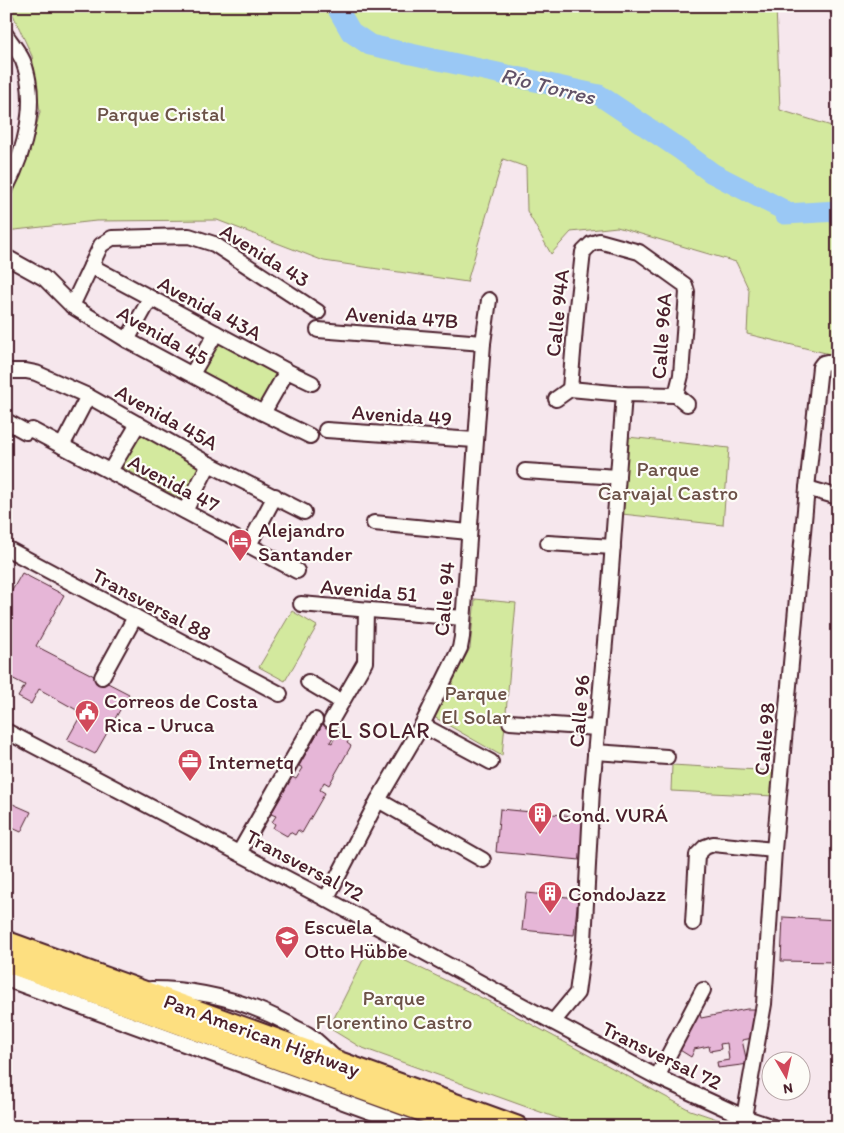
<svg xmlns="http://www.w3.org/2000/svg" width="844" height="1133" viewBox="0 0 844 1133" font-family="Itim,sans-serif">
<rect width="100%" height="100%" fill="#f6e7ed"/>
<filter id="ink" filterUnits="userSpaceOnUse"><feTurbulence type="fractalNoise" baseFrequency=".02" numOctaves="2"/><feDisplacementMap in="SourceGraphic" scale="10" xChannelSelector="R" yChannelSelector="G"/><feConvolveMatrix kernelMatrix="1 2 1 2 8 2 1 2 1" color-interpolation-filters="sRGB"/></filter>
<g filter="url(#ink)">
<g fill="#d3e99e" stroke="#8e8464">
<path d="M9,6H776L780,110L838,128V356L747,334L749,290L736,262L617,227L571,232L551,254L527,211L526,167L503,159L467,282L324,261L217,220L96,221L6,231V198L28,157L40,112L32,56Z"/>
<path d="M219,340L282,373L264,405L202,371Z"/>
<path d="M140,430L205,465L185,501L120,466Z"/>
<path d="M628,437L729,448L723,525L622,514Z"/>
<path d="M475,599L516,603L502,756L434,717L470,648Z"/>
<path d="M292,611L317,626L285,681L259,667Z"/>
<path d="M672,765L775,771L774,796L671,791Z"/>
<path d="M371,944L492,1003L690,1110L741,1127H582L360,1047L329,1028Z"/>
</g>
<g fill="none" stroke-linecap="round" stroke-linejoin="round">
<path stroke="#9ac8f5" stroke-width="21" d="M336,6L351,32L370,45L599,95L681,150L712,173L782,209L785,214L838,211"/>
</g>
<g fill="#e6b6d7" stroke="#4a1f2b">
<path d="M22,573L64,595L36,646L129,694L95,754L67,740L82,713L39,689L31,704L18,697L25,685L6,675V601Z"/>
<path d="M323,723L337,731L330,742L332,743L338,732L350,738L347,743L351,746L329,785L324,782L320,790L325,793L302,833L298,830L295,835L290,832L287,836L273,828L275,824L272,822L276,816L271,814L292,777L296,779L303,768L299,766Z"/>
<path d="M6,801L31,812L21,832L6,825Z"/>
<path d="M500,809L584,817L580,860L496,852Z"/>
<path d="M526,893L578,898L574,935L522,930Z"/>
<path d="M783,917L838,920V962L781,961Z"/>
<path d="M698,1005L701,1018L747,1009H759L753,1038L742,1040L746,1058H748L749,1064L718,1068L717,1062L729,1060L727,1043L720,1044L721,1049L710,1051L709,1046L694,1049V1051L691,1057L675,1047Z"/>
</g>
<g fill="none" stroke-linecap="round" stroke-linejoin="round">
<defs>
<g id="minor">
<path d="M835,6L838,8"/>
<path d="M6,35C12,44 19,52 23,61C39,102 25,151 6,188"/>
<path d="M6,257L44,278L72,306L127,340L263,413L310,436"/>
<path d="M91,266L287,371L312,383"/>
<path d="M72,306L101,245L112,238L189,236L214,244L318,312"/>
<path d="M318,330L483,343"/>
<path d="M127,340L150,299"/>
<path d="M6,371H26L36,373L88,396L209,464L304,512"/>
<path d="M192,374L216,333"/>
<path d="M570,389L576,316L583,252L591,244L599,241L639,252L685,285L687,292L681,375L676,395"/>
<path d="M570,389L624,394L676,395"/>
<path d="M676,395L687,404"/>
<path d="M556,399L570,389"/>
<path d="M263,413L287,371"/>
<path d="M6,421L26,432"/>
<path d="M32,430L297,571"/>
<path d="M326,430L475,440"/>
<path d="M62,446L88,396"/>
<path d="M110,471L138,424"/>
<path d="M525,471L618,477"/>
<path d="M807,488L838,497"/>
<path d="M185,511L209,464"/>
<path d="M374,523L469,532"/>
<path d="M548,543L613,547"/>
<path d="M249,545L275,496"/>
<path d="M6,548L280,694"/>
<path d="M301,604L463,618"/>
<path d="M102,677L135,617"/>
<path d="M308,682L342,702"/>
<path d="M331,721L365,662L366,610"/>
<path d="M510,722L597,728"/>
<path d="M422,725L491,762"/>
<path d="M6,731L326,899L553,1022L657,1077L744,1117L773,1127"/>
<path d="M595,752L667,757"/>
<path d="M378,800L483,860"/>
<path d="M239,853L315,720"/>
<path d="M326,899L378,800L422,725L460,648L462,637L483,343L489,300"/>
<path d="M693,923L697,855L705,847L713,844L774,850"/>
<path d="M6,979L412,1127"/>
<path d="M151,989C199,989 246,1001 289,1024C295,1028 303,1031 309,1035C318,1041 325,1049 333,1056"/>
<path d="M553,1022L577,993L584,941L592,789L609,597L624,394"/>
<path d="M657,1077L703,990"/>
<path d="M744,1117L764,1004L774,850L807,488L820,367L823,363L827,362L838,364"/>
</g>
<g id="highway">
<path d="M6,942L517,1127"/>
<path d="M6,961L468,1127"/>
</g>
</defs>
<use href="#minor" stroke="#4a1f2b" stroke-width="18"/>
<use href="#highway" stroke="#4a1f2b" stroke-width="25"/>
<use href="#minor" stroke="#fdfcf7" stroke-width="14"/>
<use href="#highway" stroke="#fddf80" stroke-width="21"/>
</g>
</g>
<defs>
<symbol id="hotel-pin" viewBox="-11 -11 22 30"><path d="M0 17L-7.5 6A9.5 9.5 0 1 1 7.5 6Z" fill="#d1495b" stroke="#fdfcf7"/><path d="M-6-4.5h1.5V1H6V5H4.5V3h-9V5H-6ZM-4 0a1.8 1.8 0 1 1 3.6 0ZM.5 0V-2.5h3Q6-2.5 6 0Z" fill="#fff"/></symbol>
<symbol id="civic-pin" viewBox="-11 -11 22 30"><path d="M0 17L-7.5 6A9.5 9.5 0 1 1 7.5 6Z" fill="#d1495b" stroke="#fdfcf7"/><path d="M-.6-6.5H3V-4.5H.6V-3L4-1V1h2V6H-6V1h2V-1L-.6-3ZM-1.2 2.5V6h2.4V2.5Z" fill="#fff"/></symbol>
<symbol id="office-pin" viewBox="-11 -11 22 30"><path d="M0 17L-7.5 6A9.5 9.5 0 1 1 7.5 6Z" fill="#d1495b" stroke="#fdfcf7"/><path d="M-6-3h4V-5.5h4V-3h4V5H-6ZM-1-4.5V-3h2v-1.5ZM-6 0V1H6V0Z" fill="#fff"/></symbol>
<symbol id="building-pin" viewBox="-11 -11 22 30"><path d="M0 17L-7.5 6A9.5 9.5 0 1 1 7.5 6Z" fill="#d1495b" stroke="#fdfcf7"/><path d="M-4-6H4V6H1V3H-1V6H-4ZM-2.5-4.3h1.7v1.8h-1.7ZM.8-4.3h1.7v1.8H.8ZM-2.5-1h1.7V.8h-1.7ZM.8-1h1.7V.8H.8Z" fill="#fff"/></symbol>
<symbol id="school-pin" viewBox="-11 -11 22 30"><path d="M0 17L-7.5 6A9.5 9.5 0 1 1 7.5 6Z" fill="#d1495b" stroke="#fdfcf7"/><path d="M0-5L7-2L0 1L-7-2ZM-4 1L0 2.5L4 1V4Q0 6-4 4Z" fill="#fff"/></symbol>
</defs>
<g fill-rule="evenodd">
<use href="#hotel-pin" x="226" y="527" width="28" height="38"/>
<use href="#civic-pin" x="73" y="698" width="28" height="38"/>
<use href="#office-pin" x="176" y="747" width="28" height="38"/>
<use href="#building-pin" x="526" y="800" width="28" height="38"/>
<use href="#building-pin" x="536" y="879" width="28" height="38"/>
<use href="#school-pin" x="273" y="924" width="28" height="38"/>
</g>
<g text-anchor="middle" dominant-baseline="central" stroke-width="4.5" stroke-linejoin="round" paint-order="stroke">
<g font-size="21" fill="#6c5248" stroke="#fdfcf7">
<text x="161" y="113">Parque Cristal</text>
<text x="668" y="468">Parque<tspan x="668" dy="24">Carvajal Castro</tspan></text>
<text x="476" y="692">Parque<tspan x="476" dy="24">El Solar</tspan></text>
<text x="394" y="997">Parque<tspan x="394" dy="24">Florentino Castro</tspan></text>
</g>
<g font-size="21" fill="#4a1f2b" stroke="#fdfcf7">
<text transform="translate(265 255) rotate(32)">Avenida 43</text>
<text transform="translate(210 308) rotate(28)">Avenida 43A</text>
<text transform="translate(557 313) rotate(-84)">Calle 94A</text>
<text transform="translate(402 317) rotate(4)">Avenida 47B</text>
<text transform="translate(163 335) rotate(29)">Avenida 45</text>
<text transform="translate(661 336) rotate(-86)">Calle 96A</text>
<text transform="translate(402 415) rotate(4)">Avenida 49</text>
<text transform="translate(167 417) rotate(29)">Avenida 45A</text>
<text transform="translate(174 483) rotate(28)">Avenida 47</text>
<text transform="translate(369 590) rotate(5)">Avenida 51</text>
<text transform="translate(444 599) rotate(-85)">Calle 94</text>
<text transform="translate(152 604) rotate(28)">Transversal 88</text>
<text transform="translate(579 711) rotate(-85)">Calle 96</text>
<text transform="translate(764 739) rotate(-85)">Calle 98</text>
<text transform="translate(305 865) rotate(28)">Transversal 72</text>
<text transform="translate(262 1035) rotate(20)">Pan American Highway</text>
<text transform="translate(662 1055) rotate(26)">Transversal 72</text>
</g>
<g font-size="21" fill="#4a1f2b" stroke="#fdfcf7" text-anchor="start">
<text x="258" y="529">Alejandro<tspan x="258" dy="24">Santander</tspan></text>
<text x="104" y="700">Correos de Costa<tspan x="104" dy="24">Rica - Uruca</tspan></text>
<text x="208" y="761">Internetq</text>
<text x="558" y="814">Cond. VURÁ</text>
<text x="568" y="893">CondoJazz</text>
<text x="304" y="926">Escuela<tspan x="304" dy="24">Otto Hübbe</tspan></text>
</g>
<g font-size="22" font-style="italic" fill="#625268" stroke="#fdfcf7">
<text transform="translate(548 86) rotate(14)">Río Torres</text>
</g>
<g font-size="22" letter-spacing="1" fill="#4a1f2b" stroke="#fdfcf7">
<text x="379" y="730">EL SOLAR</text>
</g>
</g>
<rect width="844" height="1133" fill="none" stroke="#fdfcf7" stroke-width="25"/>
<rect x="12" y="12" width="819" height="1108" fill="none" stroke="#4a1f2b" stroke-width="2" filter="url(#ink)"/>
<g transform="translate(786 1076) rotate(171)"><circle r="24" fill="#fdfcf7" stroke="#b5a4a5"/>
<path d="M0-4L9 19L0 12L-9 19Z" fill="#d1495b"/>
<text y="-8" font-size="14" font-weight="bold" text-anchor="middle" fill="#4a1f2b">N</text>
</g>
</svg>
